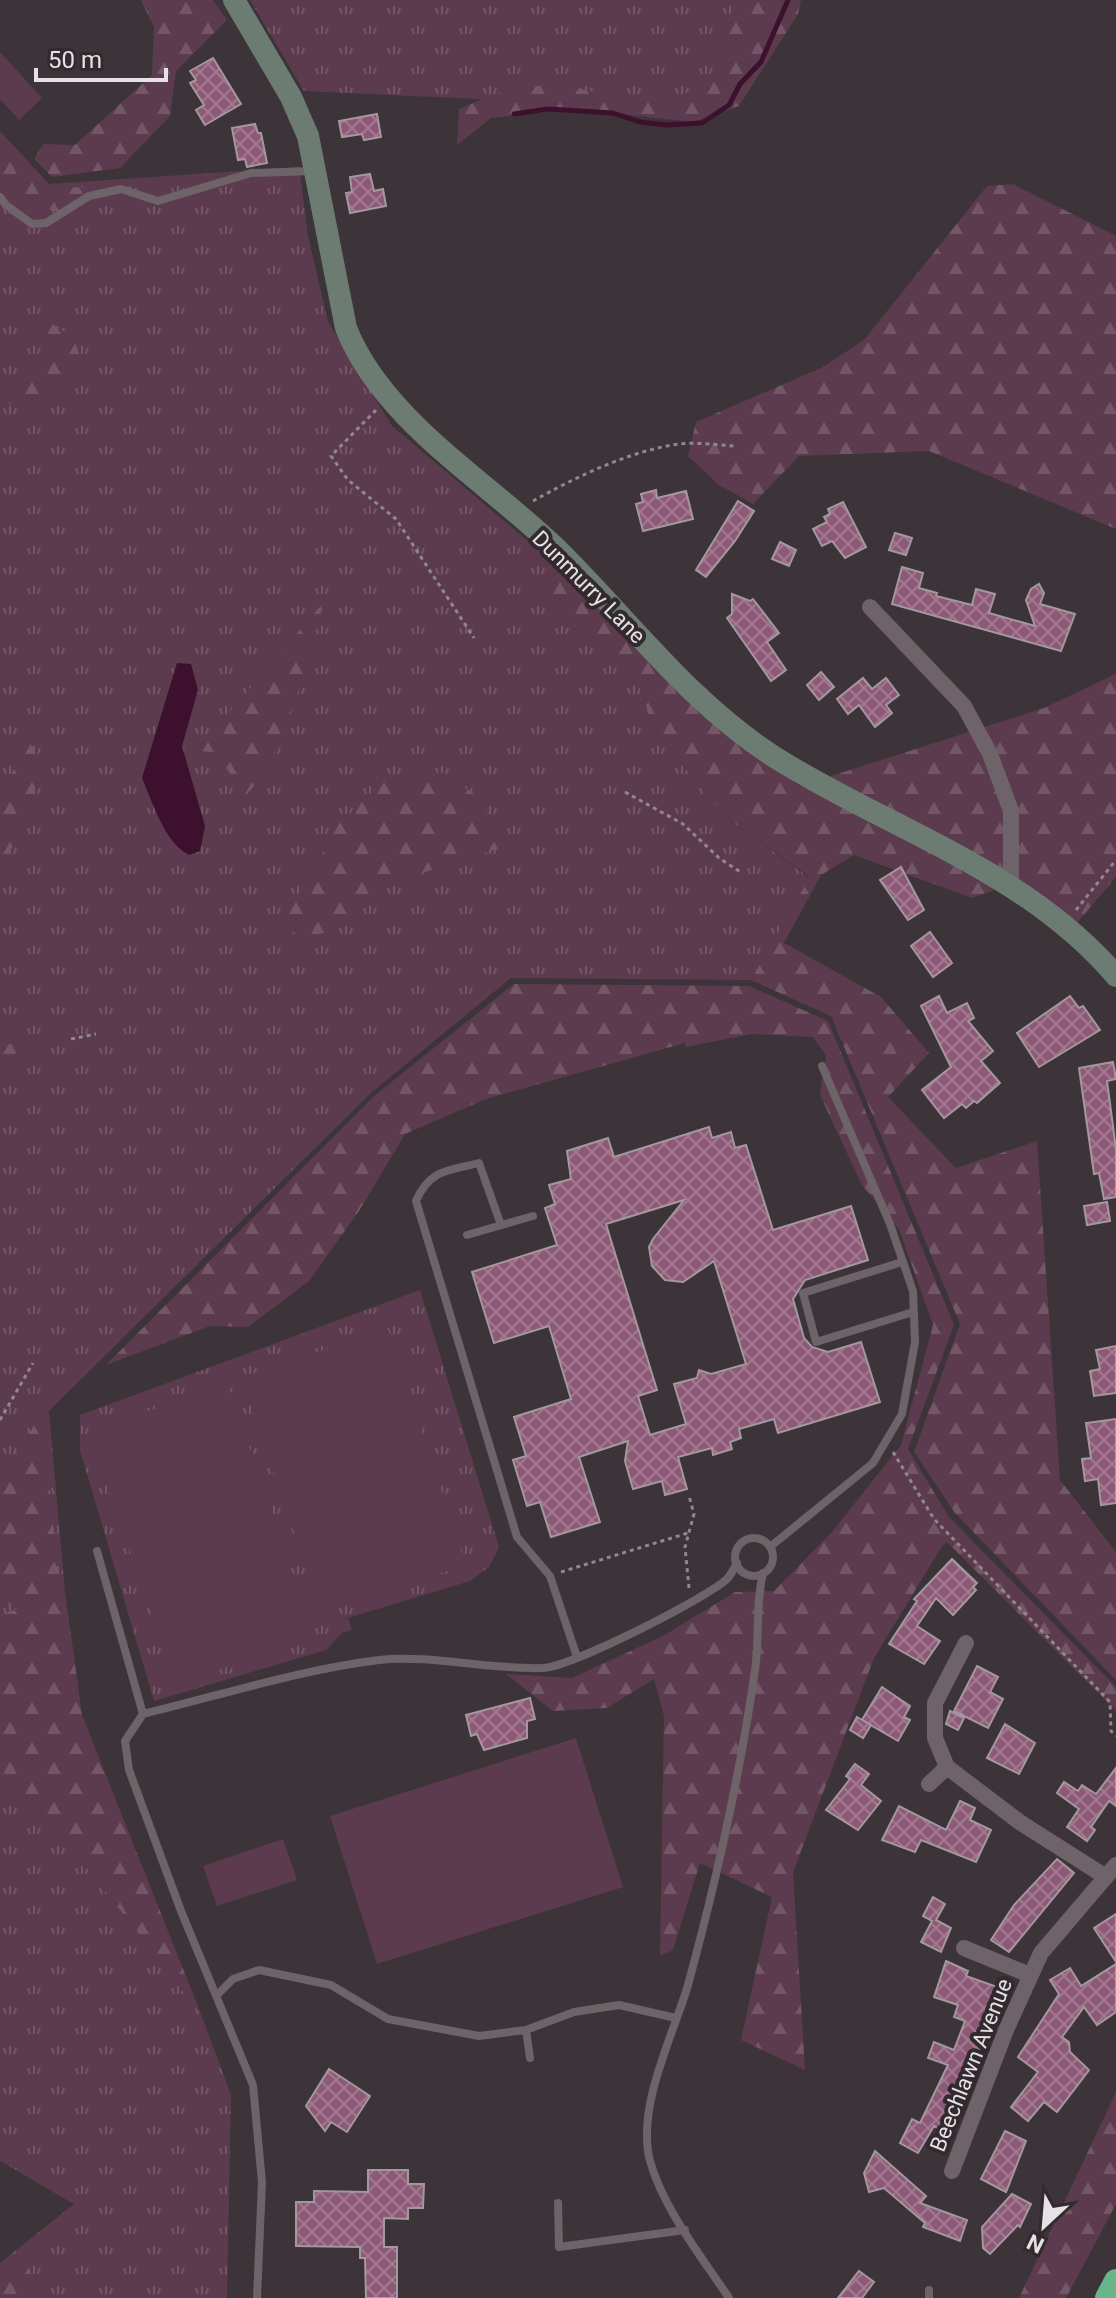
<svg xmlns="http://www.w3.org/2000/svg" width="1116" height="2298" viewBox="0 0 1116 2298" font-family="Roboto,sans-serif">
<defs>
<pattern id="grass-tufts" width="24" height="20" patternUnits="userSpaceOnUse" patternTransform="scale(2)"><rect width="24" height="20" fill="#5c3b4e"/><path d="M3 7l-1-3M5 7V3M7 7l1-3M15 17l-1-3M17 17v-4M19 17l1-3" fill="none" stroke="#735767"/></pattern>
<pattern id="forest-firs" width="22" height="20" patternUnits="userSpaceOnUse" patternTransform="scale(2)"><rect width="22" height="20" fill="#5c3b4e"/><path d="M5 1l3.5 6h-7zM16 11l3.5 6h-7z" fill="#735767"/></pattern>
<pattern id="building-cross-hatch" width="8" height="8" patternUnits="userSpaceOnUse" patternTransform="scale(2)"><rect width="8" height="8" fill="#8d5977"/><path d="M0 0l8 8M0 8l8-8" fill="none" stroke="#a27891"/></pattern>
</defs>
<rect width="100%" height="100%" fill="#3c3438"/>
<g fill="url(#grass-tufts)">
<path d="M250,0H779L712,110L304,91Z"/>
<path d="M0,131L49,184L299,167L308,236L328,322L392,426L556,565L536,587L556,619L613,648L642,691L651,725L724,816L810,878L751,980L511,978L372,1092L49,1411L65,1592L0,1615Z"/>
<path d="M420,1290L499,1547L489,1567L470,1581L348,1618L352,1630L342,1633L326,1650L154,1701L80,1450V1415Z"/>
<path d="M0,1769L64,1838L201,2014L231,2095L227,2298H0V2263L74,2204L0,2161Z"/>
</g>
<g fill="url(#forest-firs)">
<path d="M141,0H213L227,20L176,71L170,116L120,168L52,177L34,159L43,144L75,145L152,75L154,27Z"/>
<path d="M737,0H801L798,14L739,106L693,122L575,109L491,118L457,145L459,109C491,95 517,85 553,86C603,88 670,121 710,75C723,60 728,20 737,0Z"/>
<path d="M0,140L46,190L118,184L80,217L42,208L0,171Z"/>
<path d="M1013,184L1116,236V529L929,451L799,456L753,504L719,485L688,456L696,422L821,368L864,340L987,186Z"/>
<path d="M52,324L73,337L82,364L39,418L24,394L0,411V396L31,372Z"/>
<path d="M556,565C632,642 710,725 800,786L1044,708L1116,674V877L1076,924L1014,883L972,898L854,855L821,875L784,943L881,997L929,1053L888,1097L956,1168L1037,1141L1060,1480L1116,1552V1680L955,1513L914,1452L960,1324L831,1016L751,980L810,877L724,816L651,725L642,691L613,648L556,619L536,587Z"/>
<path d="M324,602C308,657 283,769 238,802L236,782L215,752L196,751Z"/>
<path d="M28,741C55,767 15,844 0,870V797Z"/>
<path d="M441,772L473,793L512,844L391,883L343,926L305,939L281,925L339,824L381,783Z"/>
<path d="M514,984L749,986L828,1021L954,1325L908,1449L949,1517L1116,1687V1711L947,1542L942,1546L874,1658L793,1872L805,2070L741,2040L772,1897L700,1863L673,1950L660,1956L664,1716L654,1679L607,1708L553,1711L506,1674L572,1678L663,1636L735,1592L774,1591L832,1532L901,1445L933,1325L899,1229L862,1185L820,1095L826,1055L813,1037L752,1034L686,1047L685,1043L486,1099L405,1134L359,1211L309,1281L248,1327L210,1326L106,1365L374,1096Z"/>
<path d="M28,1034L0,1075V1049Z"/>
<path d="M43,1413L59,1588L0,1609V1475Z"/>
<path d="M65,1592L82,1715L201,2014L64,1838L0,1769V1615Z"/>
<path d="M1116,2092V2204L1066,2298H1019Z"/>
<path d="M23,2257L41,2298H0V2276Z"/>
</g>
<g fill="#5c3b4e">
<path d="M0,52L42,98L19,120L0,99Z"/>
<path d="M388,1329L466,1565L320,1612L242,1377Z"/>
<path d="M228,1384L314,1637L175,1684L89,1431Z"/>
<path d="M576,1738L623,1887L377,1964L330,1816Z"/>
<path d="M283,1839L297,1880L217,1906L203,1866Z"/>
</g>
<path fill="#3d112e" d="M177,663L191,664L198,690L182,746L205,826L200,851L189,855C164,842 153,803 142,778Z"/>
<g fill="none" stroke-linecap="round" stroke-linejoin="round">
<path stroke="#3d112e" stroke-width="5" d="M514,114L548,109L613,113L640,122L666,125L702,123L729,105L740,84L761,62L788,0"/>
</g>
<g fill="url(#building-cross-hatch)" stroke="#a3989e" stroke-width="2" fill-rule="evenodd">
<path d="M213,58L241,104L205,125L196,110L204,105L190,83L196,80L190,71Z"/>
<path d="M377,114L381,137L364,140L362,134L342,137L339,121Z"/>
<path d="M255,124L258,133H261L267,163L247,167L245,159L238,160L232,128Z"/>
<path d="M370,174L374,191L383,189L386,206L350,213L346,193L352,192L350,177Z"/>
<path d="M656,490L657,498L686,491L693,519L643,531L636,504L643,502L641,494Z"/>
<path d="M738,501L754,511L735,541L706,577L696,570Z"/>
<path d="M843,502L866,547L845,558L832,541L822,546L813,529L827,522L824,517L830,514L828,509Z"/>
<path d="M895,533L912,538L906,555L889,550Z"/>
<path d="M780,542L796,550L789,566L772,559Z"/>
<path d="M902,567L923,573L919,588L937,593L936,596L972,605L976,589L995,594L989,613L1035,626L1026,600L1031,589L1039,584L1044,593L1040,604L1075,614L1061,651L892,604Z"/>
<path d="M732,594L750,601L753,599L779,633L767,642L786,670L771,681L727,618L732,614Z"/>
<path d="M821,672L834,687L819,700L807,685Z"/>
<path d="M863,678L872,689L886,678L899,695L886,705L892,713L875,727L859,705L848,714L837,699Z"/>
<path d="M901,867L924,910L908,920L880,880Z"/>
<path d="M930,932L952,963L933,977L911,946Z"/>
<path d="M939,996L947,1013L967,1003L974,1018L968,1021L993,1051L981,1061L1000,1083L977,1103L974,1101L966,1108L962,1104L944,1118L922,1090L951,1067L921,1006Z"/>
<path d="M1070,996L1079,1008L1083,1006L1100,1030L1039,1067L1017,1033Z"/>
<path d="M1113,1062L1116,1079L1107,1081L1116,1149V1197L1104,1199L1099,1173L1094,1174L1079,1068Z"/>
<path d="M709,1127L712,1138L731,1132L735,1148L746,1145L773,1230L851,1206L868,1260L805,1280L793,1299L804,1338L812,1347L828,1352L861,1342L880,1402L778,1433L774,1419L739,1429L741,1438L730,1442L732,1449L713,1455L712,1448L678,1457L687,1489L665,1495L662,1481L633,1489L625,1461L628,1441L579,1457L600,1522L551,1537L540,1502L527,1506L513,1460L526,1456L514,1417L571,1399L549,1326L494,1343L472,1272L557,1245L545,1208L555,1204L549,1185L571,1179L567,1151L608,1138L614,1157ZM684,1200L653,1239L649,1247L652,1266L665,1280L683,1282L714,1261L746,1364L711,1374L699,1370L697,1378L674,1384L686,1424L650,1435L638,1396L657,1390L606,1224Z"/>
<path d="M1107,1202L1110,1221L1087,1225L1084,1206Z"/>
<path d="M1116,1346V1393L1094,1396L1090,1371L1100,1369L1096,1350Z"/>
<path d="M1116,1419V1503L1101,1505L1098,1479L1085,1481L1082,1459L1091,1458L1086,1423Z"/>
<path d="M952,1559L977,1583L973,1587L976,1590L953,1615L936,1598L917,1626L940,1641L924,1664L889,1644L917,1601L914,1599Z"/>
<path d="M977,1666L998,1677L990,1692L1003,1699L988,1728L954,1711Z"/>
<path d="M882,1687L910,1706L904,1717L910,1720L898,1741L862,1720Z"/>
<path d="M530,1698L535,1719L527,1721V1738L484,1750L477,1734L471,1736L466,1715Z"/>
<path d="M950,1711L964,1718L958,1730L946,1724Z"/>
<path d="M857,1717L871,1725L863,1738L850,1730Z"/>
<path d="M1005,1724L1035,1743L1019,1774L987,1758Z"/>
<path d="M855,1764L869,1774L861,1785L881,1801L858,1830L826,1810L850,1779L846,1776Z"/>
<path d="M1116,1768V1806L1109,1801L1091,1827L1095,1830L1087,1841L1067,1827L1079,1809L1057,1793L1064,1782L1078,1791L1082,1785L1096,1794Z"/>
<path d="M960,1801L975,1808L970,1820L991,1830L976,1862L921,1840L915,1852L882,1840L899,1806L946,1830Z"/>
<path d="M1057,1859L1074,1873L1009,1952L991,1940L1014,1905Z"/>
<path d="M933,1897L945,1904L936,1920L951,1928L941,1952L921,1942L932,1921L923,1916Z"/>
<path d="M1116,1914V1962L1094,1928Z"/>
<path d="M946,1961L968,1971L966,1976L1003,1989L958,2104L942,2131L934,2126L918,2153L900,2143L912,2119L920,2123L948,2065L928,2058L934,2042L954,2050L965,2021L954,2017L958,2005L934,1997Z"/>
<path d="M1116,1964V2012L1097,2025L1084,2007L1062,2037L1069,2042L1070,2052L1089,2070L1057,2112L1044,2102L1028,2121L1011,2107L1038,2072L1018,2057L1059,1994L1050,1980L1070,1968L1081,1986Z"/>
<path d="M329,2069L370,2096L347,2132L331,2122L325,2131L306,2106Z"/>
<path d="M1005,2131L1026,2141L1006,2192L981,2179Z"/>
<path d="M875,2151L926,2196L920,2203L967,2220L960,2241L923,2227L925,2223L884,2188L869,2192L864,2173Z"/>
<path d="M368,2170H408V2184H424L423,2208H408V2219L384,2218V2247H397V2298H366L365,2258H360V2247L296,2246V2202H314V2191L368,2192Z"/>
<path d="M1012,2194L1031,2204L1020,2227L1018,2225L990,2254L983,2248L982,2227Z"/>
<path d="M859,2271L874,2282L862,2298H838Z"/>
</g>
<g fill="none" stroke-linecap="round" stroke-linejoin="round">
<g stroke="#8f888c" stroke-width="3" stroke-dasharray="4 4" stroke-linecap="butt">
<path d="M376,410L331,456L348,480L396,519L474,638"/>
<path d="M533,501C576,477 629,451 679,444C697,442 717,445 735,446"/>
<path d="M625,792L683,824L719,858L742,873"/>
<path d="M1076,910L1116,860"/>
<path d="M71,1039L96,1034"/>
<path d="M0,1420L33,1363"/>
<path d="M893,1452L934,1519L1110,1702L1111,1731L1116,1736"/>
<path d="M561,1572L688,1533"/>
<path d="M689,1588L685,1547L694,1514L689,1496"/>
</g>
<g stroke="#6d6368" stroke-width="8">
<path d="M0,197L6,205L32,224L46,223L89,196L121,189L158,201L251,173L312,171"/>
<path d="M501,1225L479,1163C448,1171 430,1169 416,1201L517,1537L550,1576L577,1657"/>
<path d="M467,1235L533,1216"/>
<path d="M902,1262L803,1293L816,1342L913,1312"/>
<circle cx="754" cy="1557" r="19"/>
<path d="M770,1547L873,1463L902,1414L915,1342L913,1291L890,1224L822,1066"/>
<path d="M97,1551L143,1714"/>
<path d="M217,1995L233,1979L259,1970L331,1985L388,2019L479,2036L526,2030L574,2012L619,2005L676,2018"/>
<path d="M526,2030L530,2058"/>
<path d="M558,2203L559,2247L685,2230"/>
<path d="M929,2290V2298"/>
<path d="M257,2298L262,2182L253,2085L181,1911L129,1770L125,1741L143,1714C222,1695 298,1670 379,1660C429,1654 491,1670 543,1668C571,1667 705,1599 727,1579C731,1575 734,1568 737,1563"/>
<path d="M729,2298C701,2256 664,2210 650,2161C636,2107 673,2036 688,1985C716,1882 740,1776 755,1670C760,1637 755,1606 763,1573"/>
</g>
<g stroke="#6d6368" stroke-width="16">
<path d="M870,607L964,706L990,754L1011,811V887"/>
<path d="M966,1643L935,1703V1738L947,1767L1021,1823L1106,1877"/>
<path d="M929,1784L947,1767"/>
<path d="M964,1948L1030,1975"/>
<path d="M952,2171L1006,2030L1041,1953L1116,1865"/>
</g>
<path stroke="#6c7c72" stroke-width="22" d="M234,0L291,97L308,136L346,328C383,422 492,484 562,554C632,624 691,704 776,758C889,829 1026,870 1116,976"/>
<path stroke="#69b58a" stroke-width="24" d="M1107,2298L1116,2281"/>
</g>
<g text-anchor="middle" dominant-baseline="central" stroke-width="8" stroke-linejoin="round" paint-order="stroke">
<g font-size="22" fill="#e6e1e4" stroke="#322a2e">
<text transform="translate(589 587) rotate(45)">Dunmurry Lane</text>
<text transform="translate(971 2065) rotate(-68)">Beechlawn Avenue</text>
</g>
</g>
<g transform="translate(1044 2226) rotate(206)" stroke="#322a2e" stroke-width="6" paint-order="stroke">
<path d="M0-6L14 30L0 20L-14 30Z" fill="#e6e1e4"/>
<text y="-12" font-size="22" font-weight="bold" text-anchor="middle" fill="#e6e1e4">N</text>
</g>
<path d="M36 68v12h130v-12" fill="none" stroke="#e6e1e4" stroke-width="4"/>
<text x="48" y="68" font-size="24" fill="#e6e1e4" stroke="#322a2e" stroke-width="6" paint-order="stroke">50 m</text>
</svg>
